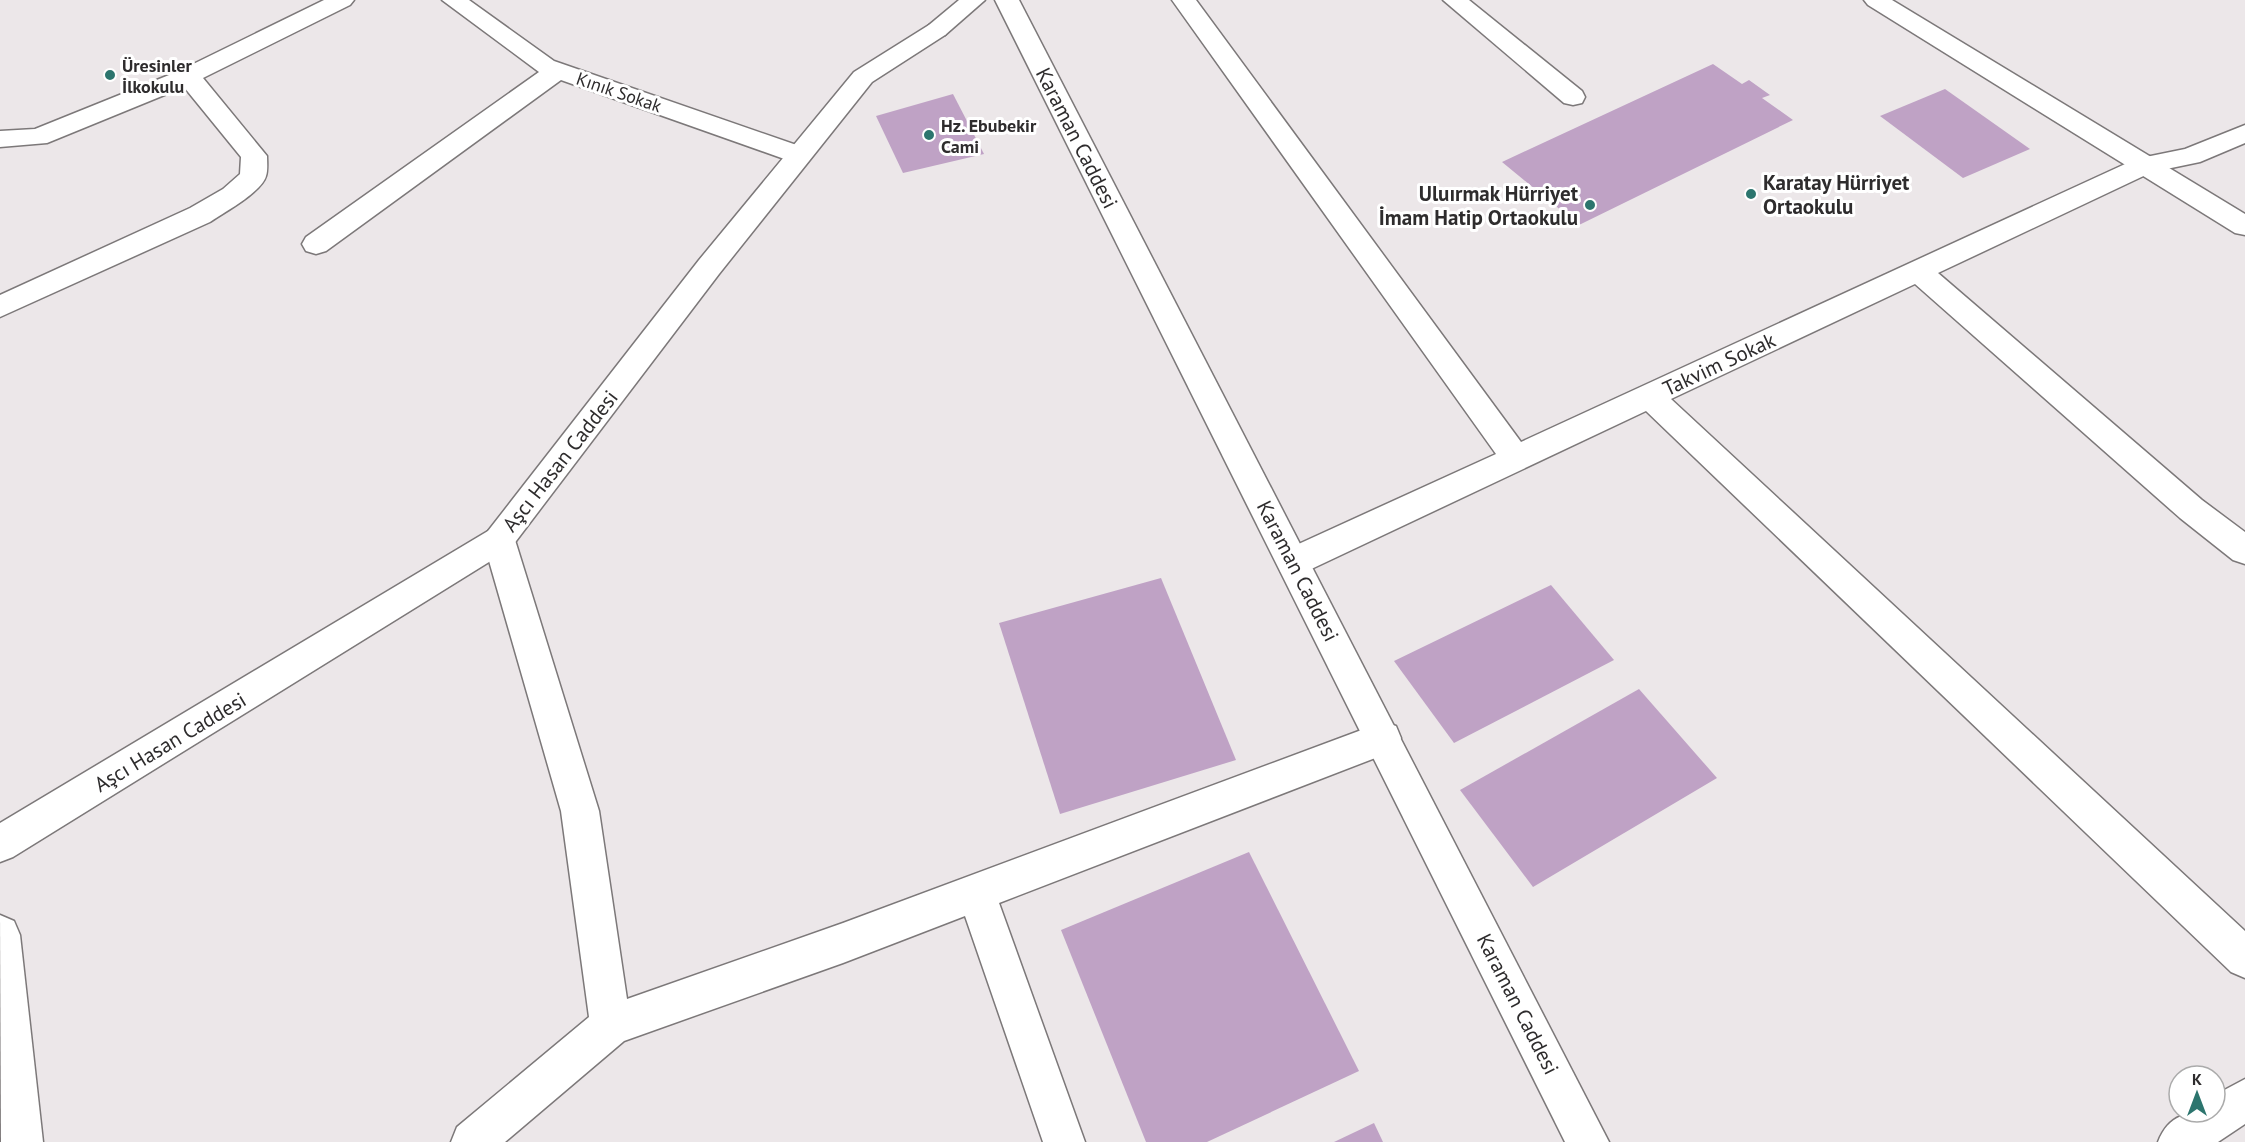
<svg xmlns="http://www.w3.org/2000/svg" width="2245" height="1142" viewBox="0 0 2245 1142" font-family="'PT Sans',sans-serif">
<rect width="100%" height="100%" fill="#ece7e9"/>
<g fill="#bfa2c5">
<path d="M1713,64L1742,84L1749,80L1770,95L1762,98L1793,120L1579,225L1502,162Z"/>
<path d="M1945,89L2030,149L1963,178L1880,116Z"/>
<path d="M953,94L984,154L903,173L876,116Z"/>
<path d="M1161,578L1236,760L1060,814L999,623Z"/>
<path d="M1551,585L1614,660L1454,743L1394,661Z"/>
<path d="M1639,689L1717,778L1533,887L1460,790Z"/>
<path d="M1249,852L1359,1071L1207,1142H1146L1061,930Z"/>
<path d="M1374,1123L1383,1142H1334Z"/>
</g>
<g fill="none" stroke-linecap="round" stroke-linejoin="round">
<defs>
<g id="minor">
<path d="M324,0H354L350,5L203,78L267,156C267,162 268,170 266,176C262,192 223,213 210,222L0,317V295L190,208L223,189L240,174L241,157L184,87L47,143L0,147V131L35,129L179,71Z"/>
<path d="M442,0H469L554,61L808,149L812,155L808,161L799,164L790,161L561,80L326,251L316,254L306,251L302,244L306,237L539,72Z"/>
<path d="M959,0H985L945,35H929L925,30L929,25Z"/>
<path d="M1172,0H1196L1521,442L2136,159L2185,149L2245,125V143L2200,162L2152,172L1938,273L2202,500L2245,532V564L2233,560L2180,518L1915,284L1671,399L2245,931V978L2231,972L1646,411L1305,572L1293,576L1281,572L1277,562L1281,552L1496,454Z"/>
<path d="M1443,0H1469L1582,91L1585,97L1582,103L1573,105L1564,103Z"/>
<path d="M499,527L510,531L515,540L599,811L627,999L843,923L1383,722L1396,726L1401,738L1396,750L999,903L1085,1142H1043L965,916L843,963L624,1041L505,1142H451L457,1127L589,1017L561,811L483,540L488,531Z"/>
<path d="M0,915L14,921L20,935L43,1142H1Z"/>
<path d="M2245,1079V1124L2218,1142H2158C2169,1114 2187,1112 2215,1112V1095Z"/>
</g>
<g id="tertiary">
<path d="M1864,0H1892L2245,214V235L2235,233L1868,5Z"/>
<path d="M937,23L945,25L949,30L945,35L872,82L719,274L510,549L13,857L0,862V823L488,531L699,260L854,72L929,25Z"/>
</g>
<path id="primary" d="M995,0H1019L1609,1142H1565Z"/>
</defs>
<use href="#minor" stroke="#7c7879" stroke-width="3"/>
<use href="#tertiary" stroke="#7c7879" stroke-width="3"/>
<use href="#primary" stroke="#7c7879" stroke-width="3"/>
<use href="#minor" fill="#fff" fill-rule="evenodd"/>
<use href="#tertiary" fill="#fff" fill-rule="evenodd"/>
<use href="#primary" fill="#fff" fill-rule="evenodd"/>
</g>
<g fill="#2c756e" stroke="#fff" stroke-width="2">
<circle cx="110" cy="75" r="6"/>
<circle cx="929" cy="135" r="6"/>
<circle cx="1751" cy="194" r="6"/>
<circle cx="1590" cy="205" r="6"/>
</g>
<g text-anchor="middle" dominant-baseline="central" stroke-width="6" stroke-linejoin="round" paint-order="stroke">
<g font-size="18" font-weight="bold" fill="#2e2c2d" stroke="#fff" text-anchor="start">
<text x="122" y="65">Üresinler<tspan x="122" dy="21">İlkokulu</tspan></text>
<text x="941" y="125">Hz. Ebubekir<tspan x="941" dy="21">Cami</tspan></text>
</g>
<g font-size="18" fill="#2e2c2d" stroke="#fff">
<text transform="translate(619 92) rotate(19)">Kınık Sokak</text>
</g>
<g font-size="21" fill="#2e2c2d" stroke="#fff">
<text transform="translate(1077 138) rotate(63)">Karaman Caddesi</text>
<text transform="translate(1719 364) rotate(-25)">Takvim Sokak</text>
<text transform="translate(560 461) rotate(-52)">Aşcı Hasan Caddesi</text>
<text transform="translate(1298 571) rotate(63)">Karaman Caddesi</text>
<text transform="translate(170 742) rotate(-31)">Aşcı Hasan Caddesi</text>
<text transform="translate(1518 1004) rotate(63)">Karaman Caddesi</text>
</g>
<g font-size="21" font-weight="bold" fill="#2e2c2d" stroke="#fff" text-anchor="start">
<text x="1763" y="182">Karatay Hürriyet<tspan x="1763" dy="24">Ortaokulu</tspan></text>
<text x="1578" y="193" text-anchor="end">Uluırmak Hürriyet<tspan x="1578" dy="24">İmam Hatip Ortaokulu</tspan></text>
</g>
</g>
<g transform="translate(2197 1094)"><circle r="28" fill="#ffffff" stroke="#ababab" stroke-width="1.5"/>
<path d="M0-4.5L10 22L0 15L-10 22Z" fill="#2c756e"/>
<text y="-9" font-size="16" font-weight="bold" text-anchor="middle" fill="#2e2c2d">K</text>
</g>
</svg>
